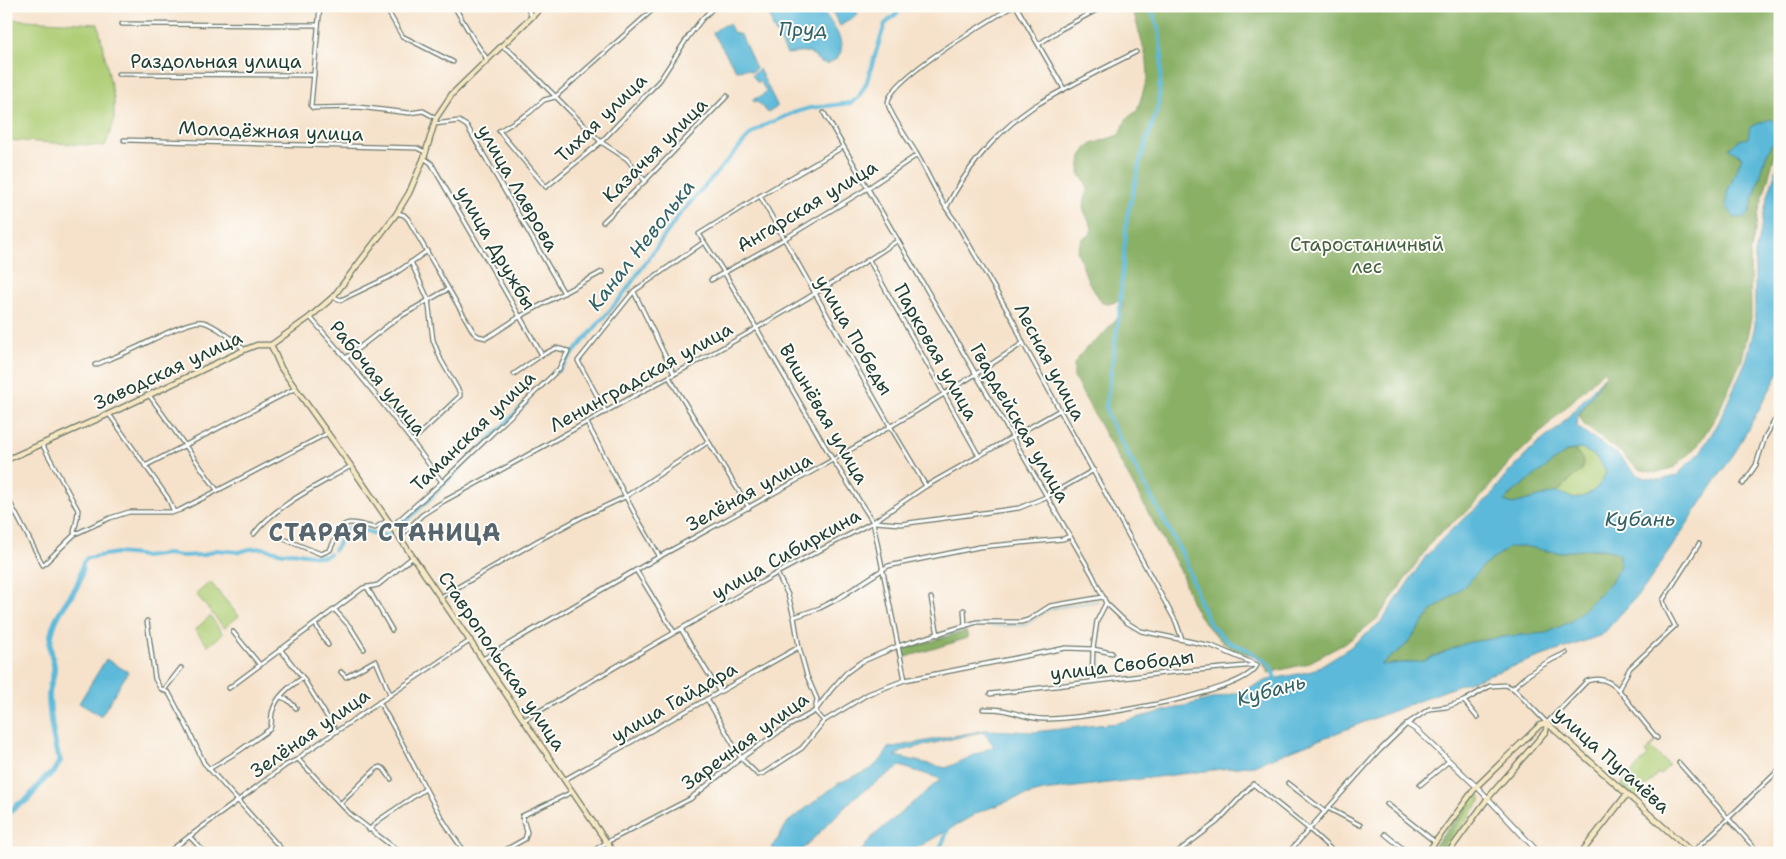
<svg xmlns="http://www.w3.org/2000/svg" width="1786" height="859" viewBox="0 0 1786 859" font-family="'Shantell Sans',sans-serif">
<rect width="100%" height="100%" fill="#fdfcf7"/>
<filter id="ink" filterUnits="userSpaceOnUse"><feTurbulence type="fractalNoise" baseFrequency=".02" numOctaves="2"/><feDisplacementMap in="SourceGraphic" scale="10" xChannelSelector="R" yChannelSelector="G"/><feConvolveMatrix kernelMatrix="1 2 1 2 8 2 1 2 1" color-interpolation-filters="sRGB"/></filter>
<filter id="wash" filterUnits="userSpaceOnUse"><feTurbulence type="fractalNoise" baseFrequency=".0096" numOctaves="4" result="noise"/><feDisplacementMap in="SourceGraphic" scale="20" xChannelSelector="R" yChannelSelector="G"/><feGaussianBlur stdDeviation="1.12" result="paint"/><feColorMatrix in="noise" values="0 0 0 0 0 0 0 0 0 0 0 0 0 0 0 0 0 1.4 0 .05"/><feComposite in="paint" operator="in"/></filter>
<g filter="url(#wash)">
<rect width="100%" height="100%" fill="#f6e2cb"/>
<g fill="#aecd75" stroke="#668554">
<path d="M6,19L98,24L114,99V122L105,146L6,140Z"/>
<path d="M1581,449C1594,454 1599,459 1606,471C1602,487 1590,496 1574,499L1558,492L1577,473L1578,453L1572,450Z"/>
<path d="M210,582L239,616L224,628L196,594Z"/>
<path d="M210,616L223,634L208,646L195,630Z"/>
<path d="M1661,735L1651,748L1669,765L1660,775L1658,773L1644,789L1645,791L1638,798H1636L1621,785L1648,755L1646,752Z"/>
<path d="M1475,791L1482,798L1443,853H1429Z"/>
</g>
<g fill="#8ab066" stroke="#54764d" fill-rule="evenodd">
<path d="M1132,6H1780V144L1775,155L1759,210L1750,255L1751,318L1742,359L1718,413L1698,445L1675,467L1655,473L1638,469L1619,451L1585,426L1579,415L1606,374L1604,370L1508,464L1475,504L1434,538L1378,618L1346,643L1306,664L1268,673C1261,653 1244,656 1228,646C1217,639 1198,617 1193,605C1188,595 1185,583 1181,572L1074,378V364L1085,349L1102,336L1121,313L1123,304L1119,301L1108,304L1102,303L1088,281L1077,251L1082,239L1090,235L1092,228L1083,208L1088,187L1079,173L1081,156L1089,145L1119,135L1127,118L1137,111L1148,76L1147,61ZM1779,131L1766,156L1749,214L1727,193L1742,157L1729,148L1748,138Z"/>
<path d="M1572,450L1578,453L1583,461L1582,470L1568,481L1558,492L1513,504L1504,501C1515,490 1558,454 1572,450Z"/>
<path d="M1524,546C1535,548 1546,551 1556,552C1577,552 1600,544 1620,554V566L1611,582L1572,621L1547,633L1510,636L1466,643L1424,661L1379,665L1405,646L1432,611L1468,583L1482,567L1508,548Z"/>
<path d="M966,631L968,638L903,658L901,650Z"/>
<path d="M1469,801L1472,804L1437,853H1431Z"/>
</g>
<g fill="#5bb9d9" stroke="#3d7b86" fill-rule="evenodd">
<path d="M772,6H820C831,24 858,52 827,64L819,61L809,52L787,54L773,28L768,8Z"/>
<path d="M829,6H854L858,15L840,26Z"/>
<path d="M729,24L734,33L741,35L756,68L752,72L747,69L736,70L713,33L721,26Z"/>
<path d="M759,69L777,105V107L768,113L759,103L753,101V99L762,96L766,91L760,81L758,83L752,75Z"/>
<path d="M1770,119L1777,123L1779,131L1766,156L1749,214L1745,217L1735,218L1726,206L1727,193L1742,157L1729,149L1739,140L1748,138L1750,127Z"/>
<path d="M1780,157V371L1737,449L1645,587L1602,635L1457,686L1254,765L1043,791L1014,799L979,812L908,853H860L871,838L941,779L900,766L856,796L799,853H769L788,822L839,783L871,769L882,759L888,748L986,730L1033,732L1117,723L1235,693L1268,680L1312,671L1349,648L1382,621L1426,556L1452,529L1489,498L1508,473L1534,447L1559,427L1605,376L1578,415L1577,427L1618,455L1636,474L1646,478L1660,480L1676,476L1701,451L1719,422L1747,358L1755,325V254L1767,199ZM1581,449C1594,454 1599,459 1606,471C1602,487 1590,496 1574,499L1558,492L1513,504L1504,501L1511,494L1567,451ZM1524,546C1535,548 1546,551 1556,552C1577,552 1600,544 1620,554V566L1611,582L1572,621L1547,633L1510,636L1466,643L1424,661L1380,665L1405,646L1432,611L1468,583L1482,567L1508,548ZM981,732L985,734L994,746L946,768L895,756L905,750Z"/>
<path d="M106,659L128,672L101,716L79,703Z"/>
</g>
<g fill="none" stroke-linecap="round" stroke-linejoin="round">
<path stroke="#5bb9d9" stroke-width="1" d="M901,648L978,625L1004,626L1026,625L1050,609L1098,601"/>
<g stroke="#5bb9d9" stroke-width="4">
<path d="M1150,6L1159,30L1162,58L1158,107L1141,158L1127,217L1119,316L1106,406L1108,417L1185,559L1200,603L1211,626L1230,643L1244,648L1270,665L1275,678"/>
<path d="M558,371L622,296L680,214L751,134L763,126L793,113L810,108L851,103L858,98L866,84L885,24L905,6"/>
<path d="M398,528L424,504L527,402"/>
<path d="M334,550L338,545L344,529C361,522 379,543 393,532"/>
<path d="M82,568L83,563L87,558L117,553L138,555L144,557L168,554L181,556L203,555L216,550L239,552L250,549L262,548L283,553L292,552L324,557L329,554"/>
<path d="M938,853L948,830"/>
</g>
<path stroke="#5bb9d9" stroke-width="6" d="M6,815L16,806L27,800L45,778L53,773L60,761C54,748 49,709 49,693C50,685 53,679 54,671C55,665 52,658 51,652C49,643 52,630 55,622C64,600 80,591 82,568"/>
</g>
</g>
<g filter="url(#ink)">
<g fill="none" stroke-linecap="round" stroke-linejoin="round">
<defs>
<g id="minor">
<path d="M320,6L311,106L313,108L358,107L409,113L423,111L436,118"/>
<path d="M385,6L402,36L453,62"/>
<path d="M454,6L474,40L487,59"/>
<path d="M526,6L532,17"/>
<path d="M657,6L555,97L544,100L529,113L499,131L546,187L601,142L660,80L688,37L702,19L715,6"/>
<path d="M1013,6C991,20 888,79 888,103C889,114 910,142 916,153C930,176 939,201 956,222L1014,322L1023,343L1176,622L1182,639"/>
<path d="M1016,6L1064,89"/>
<path d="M122,24L318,25"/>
<path d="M1039,44L1061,29L1104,6"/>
<path d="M502,46L511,52L601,142L627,159L645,181"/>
<path d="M118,74L314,75"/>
<path d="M824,113L1092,574L1106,603L1126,622L1141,631L1212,646L1257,665"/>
<path d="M434,124L459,121L467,126L564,293"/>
<path d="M124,140L417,148L425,152"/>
<path d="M843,147L760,196L699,234L724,272L833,460L873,522L905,680"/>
<path d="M424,158L431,163L542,355"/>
<path d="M760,196L890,426L926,486"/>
<path d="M946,208C965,171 994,134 1029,110C1035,105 1042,102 1048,98C1077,82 1106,67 1136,52"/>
<path d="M397,213L404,215L408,219L474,333L478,336L486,338L493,334L519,317L602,272"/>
<path d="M603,222L645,181L727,96"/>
<path d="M869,260L979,456"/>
<path d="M411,262L428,299L433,340L441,360L460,393V396L412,441"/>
<path d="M711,280L784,239L868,188L917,155"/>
<path d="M634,292L674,374"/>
<path d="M333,297L341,300L393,275L427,251"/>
<path d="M310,317C357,370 401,425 442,482"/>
<path d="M346,358L396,319L448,289"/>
<path d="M95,365C107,360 120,355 131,350C146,344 189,319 203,322C213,324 238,342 244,350"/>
<path d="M669,377L749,508"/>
<path d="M149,395L217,490"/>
<path d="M606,412L578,361L634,291L704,242"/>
<path d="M109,414L168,498L174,512"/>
<path d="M587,423L637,518L660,557"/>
<path d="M42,444L78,510L77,519L74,532L75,534"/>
<path d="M145,466L296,388"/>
<path d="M1743,484L1756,465L1765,437L1775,420L1780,421"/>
<path d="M6,495L43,565L75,534L110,518L129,512H174L180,510L328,433"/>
<path d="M874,522L901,524L1019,508L1046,497L1094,470"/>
<path d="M392,526L442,482L559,369L568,351L556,348L542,355L514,374"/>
<path d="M254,534C274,506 321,484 351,466"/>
<path d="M400,537L422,515L444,501C519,461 594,417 669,377C747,335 824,290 897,241"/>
<path d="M286,540L321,554L330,550C344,520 341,519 375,528L388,520"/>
<path d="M636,570L674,632"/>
<path d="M777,573L788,595L794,617L799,647L807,676L817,699L815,711L824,721"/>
<path d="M367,587L392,630"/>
<path d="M441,597L539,540L580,518L625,497L708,442"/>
<path d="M931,598L938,635"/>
<path d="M334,609L351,628L364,649"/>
<path d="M964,610L965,626"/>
<path d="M794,617L820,608L839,598L888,566L979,547L1063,539L1070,536"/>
<path d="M147,621L155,679L160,688L169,693L188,729L204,763L285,853"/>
<path d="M315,624L328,645"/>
<path d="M681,629L719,691"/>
<path d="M233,632L260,665L363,588L378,585L413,557"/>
<path d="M280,649L303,678L336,731"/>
<path d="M483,659C541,625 599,591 657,558C781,489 906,422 1023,343"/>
<path d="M341,672L346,677L374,661H376L390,694"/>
<path d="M1092,681L1093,649L1097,621L1106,603"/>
<path d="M229,688L260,665"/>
<path d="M1513,688C1529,672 1545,662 1566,653"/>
<path d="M1619,688L1630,668L1675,626L1665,607L1663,600L1699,544"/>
<path d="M164,690L181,668"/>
<path d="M990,694L1165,673L1256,665"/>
<path d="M281,697L288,700L296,708"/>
<path d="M707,699L741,758L758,775L764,773L802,748L824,721L868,694L905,680L1066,648L1093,649L1112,653"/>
<path d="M1464,701L1477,717"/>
<path d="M379,702C410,751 429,807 466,853"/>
<path d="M983,709C989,709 996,709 1002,710C1015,712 1029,719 1043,719C1076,720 1246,695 1257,665"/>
<path d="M524,720L777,573L873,522L926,486L1060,410"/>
<path d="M298,759L350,814L401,853"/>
<path d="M1679,763L1759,853"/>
<path d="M209,769L239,751L270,729C273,723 270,716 273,710C277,696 291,685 303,678"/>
<path d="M564,780L799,647"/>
<path d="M1288,783L1325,812"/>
<path d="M1420,785L1449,761"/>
<path d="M340,804L376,769L380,767L384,769L391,779"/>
<path d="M1387,804L1435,842"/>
<path d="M1328,808L1360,825"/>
<path d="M369,830L379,820L425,789"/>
<path d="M1385,834L1408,853"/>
<path d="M189,836L205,853"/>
<path d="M32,850L38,853"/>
<path d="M1693,852L1780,769"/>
<path d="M167,853L286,765L298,759L306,752L471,640"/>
<path d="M500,853L525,839L527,832L522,816L572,792"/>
<path d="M590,853L607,842L690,799L741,758L780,731L815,711L831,690L846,673L861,662L898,646L977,622H1021L1028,620L1050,606L1103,597"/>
<path d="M1176,853L1217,822L1253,784L1309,829L1335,853"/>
<path d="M1288,853L1379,751L1407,724L1429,709L1446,707L1464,701L1490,686L1506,685L1514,689L1547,723L1587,681C1610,673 1621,693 1634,709C1641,719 1649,728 1657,738"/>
</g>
<path id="tertiary" d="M1407,724L1418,731L1482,792L1539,853"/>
<g id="secondary">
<path d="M271,345L281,368L351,466L614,853"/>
<path d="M6,460L109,414L244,350L257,345H271L310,317L333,297L397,213L409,193L424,158L436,118L452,94L543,6"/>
<path d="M1547,723L1693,853"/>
<path d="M1427,853L1476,787L1540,725L1547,723"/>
<path d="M1448,853L1488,798L1546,731L1547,723"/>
<path d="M1581,853L1627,794"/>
</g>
</defs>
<use href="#minor" stroke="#6a7769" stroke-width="5.5"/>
<use href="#tertiary" stroke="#6a7769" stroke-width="6"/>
<use href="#secondary" stroke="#6a7769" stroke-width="7"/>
<use href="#minor" stroke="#fff" stroke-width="3"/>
<use href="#tertiary" stroke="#fff" stroke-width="4"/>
<use href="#secondary" stroke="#f7e8c3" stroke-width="4.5"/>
</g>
</g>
<g text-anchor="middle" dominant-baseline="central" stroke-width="4" stroke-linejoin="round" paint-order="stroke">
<g font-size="19" fill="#1f3d34" stroke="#fdfcf7">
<text x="216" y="61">Раздольная улица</text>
<text transform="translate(601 118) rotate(-44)">Тихая улица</text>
<text transform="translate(271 131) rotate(2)">Молодёжная улица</text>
<text transform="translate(655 150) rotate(-45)">Казачья улица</text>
<text transform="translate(518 188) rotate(60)">улица Лаврова</text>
<text transform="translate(807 206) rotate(-31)">Ангарская улица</text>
<text transform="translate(496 248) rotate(60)">улица Дружбы</text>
<text transform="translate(854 335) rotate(60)">улица Победы</text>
<text transform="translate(936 352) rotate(61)">Парковая улица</text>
<text transform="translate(1050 362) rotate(62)">Лесная улица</text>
<text transform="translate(168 370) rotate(-25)">Заводская улица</text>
<text transform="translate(641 377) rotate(-29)">Ленинградская улица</text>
<text transform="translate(378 378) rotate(51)">Рабочая улица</text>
<text transform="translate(824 414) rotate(60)">Вишнёвая улица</text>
<text transform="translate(1020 423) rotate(60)">Гвардейская улица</text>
<text transform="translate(473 431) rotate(-44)">Таманская улица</text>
<text transform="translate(749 492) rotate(-29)">Зелёная улица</text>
<text transform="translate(786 554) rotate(-29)">улица Сибиркина</text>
<text transform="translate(502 661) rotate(56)">Ставропольская улица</text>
<text transform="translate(1122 665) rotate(-7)">улица Свободы</text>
<text transform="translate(674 702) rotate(-30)">улица Гайдара</text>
<text transform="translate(310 733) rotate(-35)">Зелёная улица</text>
<text transform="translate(745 741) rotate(-36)">Заречная улица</text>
<text transform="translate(1612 760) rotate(42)">улица Пугачёва</text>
</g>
<g font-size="19" fill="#436144" stroke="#fdfcf7">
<text x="1367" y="244">Старостаничный<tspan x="1367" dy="22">лес</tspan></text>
</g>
<g font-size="20" font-style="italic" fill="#316266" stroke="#fdfcf7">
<text x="803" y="29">Пруд</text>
<text transform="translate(641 245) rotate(-52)">Канал Неволька</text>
<text x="1640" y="519">Кубань</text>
<text transform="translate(1271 690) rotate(-15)">Кубань</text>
</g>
<g font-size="24" font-weight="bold" letter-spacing="1" fill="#56656e" stroke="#fdfcf7">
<text x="385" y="533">СТАРАЯ СТАНИЦА</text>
</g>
</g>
<rect width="1786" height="859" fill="none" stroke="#fdfcf7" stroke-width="25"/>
</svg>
